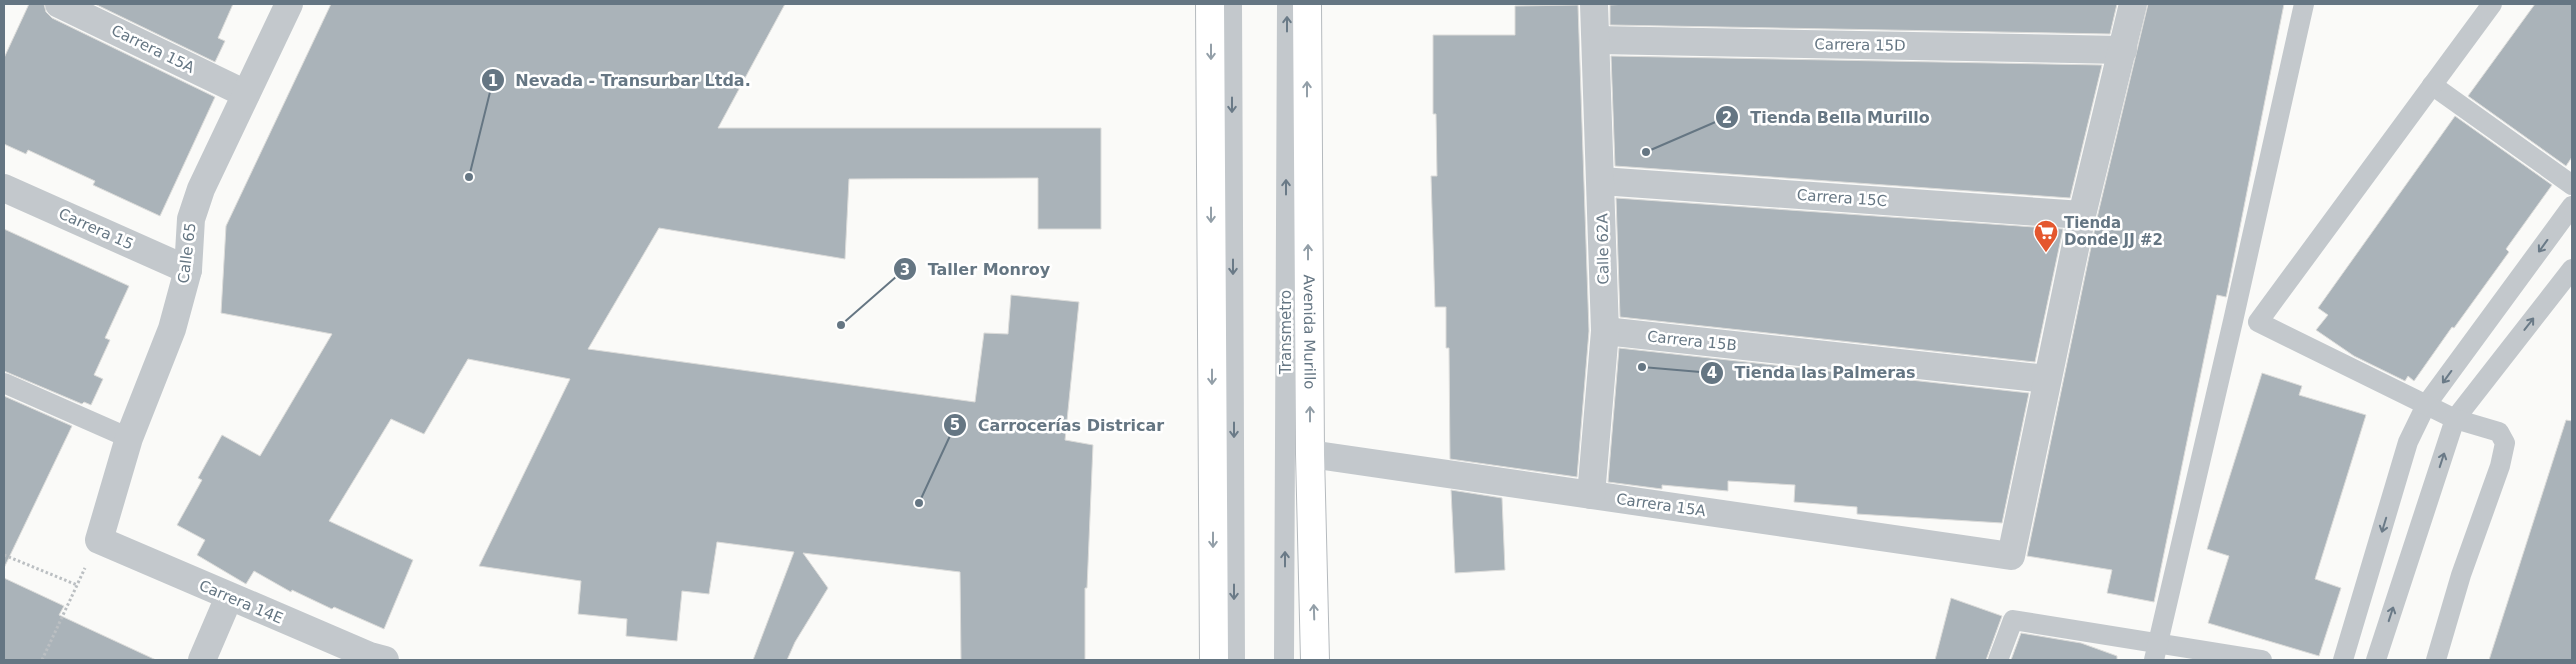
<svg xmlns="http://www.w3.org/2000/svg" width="2576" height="664" viewBox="0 0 2576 664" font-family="'DejaVu Sans',sans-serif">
<rect width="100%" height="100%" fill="#fafaf8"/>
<g fill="#aab3b9" stroke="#dcdcda">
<path d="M29,4H44L46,12L52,18L215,97L160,216L93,185L95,181L28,150L26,154L4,144V58Z"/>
<path d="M95,4H233L218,38L225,41L215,62Z"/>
<path d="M331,4H785L718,128H1101V229H1038V178L849,179L845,259L659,228L588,349L975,402L984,333L1008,334L1011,295L1079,302L1065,440L1093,445L1087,588H1085V660H961L960,572L803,553L828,588L795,642L787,660H753L794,552L717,542L709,594L682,591L677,641L626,636L627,619L578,614L581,581L479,566L570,379L468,359L424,434L391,419L329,521L413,560L384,629L334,607L332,609L292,590L291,592L254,571L246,584L197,555L205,540L177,525L202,480L198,478L222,435L260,456L332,334L221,313L226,226Z"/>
<path d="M1627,4H2117L2110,34L1610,25V5Z"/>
<path d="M2148,4H2284L2227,293L2226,297L2217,295L2154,602L2107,593L2112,570L2027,556L2097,218Z"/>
<path d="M2535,4H2572V157L2566,166L2468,96Z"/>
<path d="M1578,5L1589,331L1577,477L1450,459L1449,348H1446V307H1435L1431,176H1437L1436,114H1433V35H1515V6Z"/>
<path d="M1611,56L2102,65L2070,198L1615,166Z"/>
<path d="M2455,116L2552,185L2506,249L2509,252L2454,328L2452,327L2414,381L2408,376L2405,381L2354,356L2316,330L2328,315L2318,308Z"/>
<path d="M1616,198L2063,229L2035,362L1620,317Z"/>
<path d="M4,229L129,286L105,338L110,340L94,375L103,379L91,405L84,402L82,404L4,371Z"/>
<path d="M1619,348L2029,393L2002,523L1857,514V507L1794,502L1795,485L1728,481V491L1662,485V489L1608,482Z"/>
<path d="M2262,373L2302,386L2299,395L2366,415L2315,579L2341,588L2319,656L2208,623L2229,556L2207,549Z"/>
<path d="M4,396L72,426L4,568Z"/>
<path d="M2566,420L2572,421V660H2489Z"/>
<path d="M1451,490L1502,498L1505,570L1455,573Z"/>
<path d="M4,578L64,606L59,615L156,660H4Z"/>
<path d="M1951,598L2002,616L1986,660H1935Z"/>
<path d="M2021,633L2081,643L2117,656V660H2011Z"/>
</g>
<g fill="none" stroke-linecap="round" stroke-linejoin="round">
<defs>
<g id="primary">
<path d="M1210,4L1214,660"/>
<path id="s1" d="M1307,4L1310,454L1315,660"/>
</g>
</defs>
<use href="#primary" stroke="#b5babe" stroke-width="30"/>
<g stroke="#bbbfc2" stroke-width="3" stroke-dasharray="2.5 2.5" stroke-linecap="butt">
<path d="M4,555L77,585"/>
<path d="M42,660L85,568"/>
</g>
<g stroke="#c3c8cc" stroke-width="20">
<path d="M1232,4L1235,660"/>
<path d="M2432,85L2572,185"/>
<path d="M4,383L129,438"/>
<path d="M1284,660L1287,4"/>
<path d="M1998,660L2013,620L2262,660"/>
<path d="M2154,660L2233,321L2304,4"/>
<path d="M2343,660L2408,442L2426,405L2572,206"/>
<path d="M2376,660L2455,419L2572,269"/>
<path d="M2436,660L2461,575L2500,466L2505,443L2499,432L2455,419L2258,322L2492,4"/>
</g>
<g stroke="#c3c8cc" stroke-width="28">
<path d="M59,4L246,94"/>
<path d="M289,4L201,189L191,219L188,270L172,329L129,438L99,540L370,656L385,660"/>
<path d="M1597,40L2123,50"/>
<path d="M1601,181L2082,215"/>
<path d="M4,188L188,270"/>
<path d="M1605,331L2047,379"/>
<path d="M1310,454L2011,556L2082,215L2133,4"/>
<path d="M1591,495L1605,331L1594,4"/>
<path d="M202,660L229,597"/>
</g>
<use href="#primary" stroke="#fff" stroke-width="28"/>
</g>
<defs><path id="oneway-shaft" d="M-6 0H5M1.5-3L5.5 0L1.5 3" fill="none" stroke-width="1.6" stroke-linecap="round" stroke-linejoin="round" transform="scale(1.25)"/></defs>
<g stroke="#6a7a87">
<use href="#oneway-shaft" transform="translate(1287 24) rotate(-90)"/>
<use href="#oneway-shaft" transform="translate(1232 105) rotate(90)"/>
<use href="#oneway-shaft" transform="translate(1286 187) rotate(-90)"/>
<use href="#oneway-shaft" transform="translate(2543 246) rotate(126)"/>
<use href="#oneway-shaft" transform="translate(1233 267) rotate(90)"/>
<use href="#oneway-shaft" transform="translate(2529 324) rotate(-52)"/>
<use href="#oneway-shaft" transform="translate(2447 377) rotate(126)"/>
<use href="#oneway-shaft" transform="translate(1234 430) rotate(90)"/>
<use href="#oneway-shaft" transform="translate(2442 460) rotate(-72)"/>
<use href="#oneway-shaft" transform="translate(2384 525) rotate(107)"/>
<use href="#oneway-shaft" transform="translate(1285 559) rotate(-90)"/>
<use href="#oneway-shaft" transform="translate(1234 592) rotate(90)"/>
<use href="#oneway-shaft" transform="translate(2391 614) rotate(-72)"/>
</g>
<g stroke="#939fa8">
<use href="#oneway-shaft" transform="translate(1211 52) rotate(90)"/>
<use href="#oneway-shaft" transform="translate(1307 89) rotate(-90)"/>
<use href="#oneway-shaft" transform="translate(1211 215) rotate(90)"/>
<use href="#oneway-shaft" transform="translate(1308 252) rotate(-90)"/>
<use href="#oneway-shaft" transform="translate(1212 377) rotate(90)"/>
<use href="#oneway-shaft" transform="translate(1310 414) rotate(-90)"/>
<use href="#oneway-shaft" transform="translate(1213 540) rotate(90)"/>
<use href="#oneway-shaft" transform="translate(1314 612) rotate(-92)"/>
</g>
<defs>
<symbol id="supermarket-pin" viewBox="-11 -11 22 30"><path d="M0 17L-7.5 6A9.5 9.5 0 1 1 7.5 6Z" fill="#e4572e" stroke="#fff"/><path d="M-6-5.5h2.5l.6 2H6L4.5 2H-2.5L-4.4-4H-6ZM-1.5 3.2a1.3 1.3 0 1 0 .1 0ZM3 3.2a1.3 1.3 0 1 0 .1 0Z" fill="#fff"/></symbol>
</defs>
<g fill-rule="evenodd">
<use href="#supermarket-pin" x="2032" y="218" width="28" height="38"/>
</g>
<g text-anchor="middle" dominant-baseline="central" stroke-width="5" stroke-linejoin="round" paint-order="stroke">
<g font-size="15" fill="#657683" stroke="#fff">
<text transform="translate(1860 45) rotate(1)">Carrera 15D</text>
<text transform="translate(153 49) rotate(26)">Carrera 15A</text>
<text transform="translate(1842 198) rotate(4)">Carrera 15C</text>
<text transform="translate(96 229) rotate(24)">Carrera 15</text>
<text transform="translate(1603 249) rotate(-91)">Calle 62A</text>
<text transform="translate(187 253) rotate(-83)">Calle 65</text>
<text transform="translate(1286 332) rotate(-90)">Transmetro</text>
<text stroke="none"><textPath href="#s1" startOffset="328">Avenida Murillo</textPath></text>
<text transform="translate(1692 341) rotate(6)">Carrera 15B</text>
<text transform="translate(1661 505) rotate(8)">Carrera 15A</text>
<text transform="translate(241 602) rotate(23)">Carrera 14E</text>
</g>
<g font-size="15" font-weight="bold" fill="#657683" stroke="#fff" text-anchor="start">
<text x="2064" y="223">Tienda<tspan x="2064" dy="17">Donde JJ #2</tspan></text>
</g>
</g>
<path fill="none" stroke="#657683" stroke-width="2" d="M469 177L493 80M1646 152L1727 117M841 325L905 269M1642 367L1712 373M919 503L955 425"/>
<g fill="#657683" stroke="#fff" stroke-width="2">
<circle cx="469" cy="177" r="5"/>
<circle cx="1646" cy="152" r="5"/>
<circle cx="841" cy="325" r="5"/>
<circle cx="1642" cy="367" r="5"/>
<circle cx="919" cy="503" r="5"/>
<circle cx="493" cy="80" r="12"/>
<circle cx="1727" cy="117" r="12"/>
<circle cx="905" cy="269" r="12"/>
<circle cx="1712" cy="373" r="12"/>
<circle cx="955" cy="425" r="12"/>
</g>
<g font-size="15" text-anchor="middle" font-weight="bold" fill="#fff">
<text x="493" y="86">1</text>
<text x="1727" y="123">2</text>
<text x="905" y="275">3</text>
<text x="1712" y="378">4</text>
<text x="955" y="430">5</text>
</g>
<g font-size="16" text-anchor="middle" font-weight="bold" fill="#657683" stroke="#fff" stroke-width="5" stroke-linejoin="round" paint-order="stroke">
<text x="633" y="86">Nevada - Transurbar Ltda.</text>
<text x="1840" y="123">Tienda Bella Murillo</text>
<text x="989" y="275">Taller Monroy</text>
<text x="1825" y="378">Tienda las Palmeras</text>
<text x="1071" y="431">Carrocerías Districar</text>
</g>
<rect width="2576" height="664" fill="none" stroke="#657683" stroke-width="10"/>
</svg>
